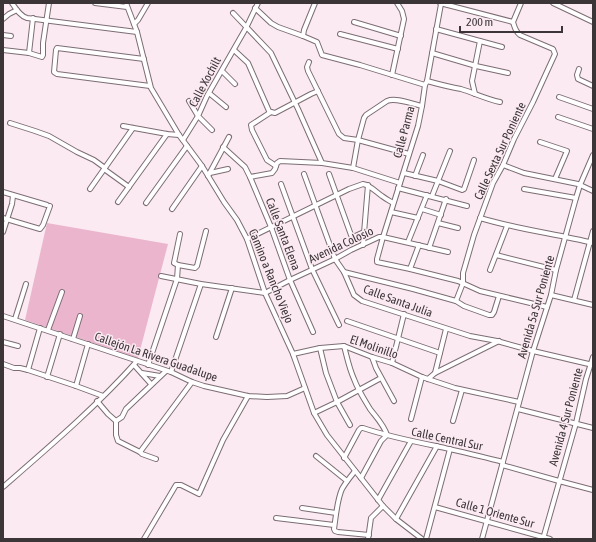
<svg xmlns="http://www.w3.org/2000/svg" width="596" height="542" viewBox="0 0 596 542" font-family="'Asap Condensed',sans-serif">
<rect width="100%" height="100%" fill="#fbeaf1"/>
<path fill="#ebb5ce" d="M47,223L168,244L138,358L25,320Z"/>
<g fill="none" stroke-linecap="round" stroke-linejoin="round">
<defs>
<g id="minor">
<path d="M12,3C16,9 20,16 27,18L137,32"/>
<path d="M95,3L127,7"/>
<path d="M126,3L137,32L151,88L179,135L202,166L224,202L237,220L247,239L265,293L293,354L314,413L327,435L383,506L396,519L422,539"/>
<path d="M440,3L513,22"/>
<path d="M553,3L593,22"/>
<path d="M441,4L427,81L425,85L422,106L418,126L383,237L377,259V262L410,269L458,281L480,291L547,307"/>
<path d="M255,8L271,23L278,27L303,36L317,42L322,55L360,65L425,85"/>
<path d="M233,13L271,53L298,109L322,163L353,168L400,183"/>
<path d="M3,19L9,14L17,10"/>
<path d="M354,22L401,36"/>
<path d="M513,22L521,3"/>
<path d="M134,24L138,20L148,3"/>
<path d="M436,29L502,47"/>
<path d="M340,34L398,49"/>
<path d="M3,35L11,36"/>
<path d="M303,36L304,30L315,3"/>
<path d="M3,50L29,53L42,57L43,55V43L49,3"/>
<path d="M234,50L248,63L269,111L271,112"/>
<path d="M29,53L33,18"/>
<path d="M432,53L476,66L508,73"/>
<path d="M144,59L57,48L56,50L54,72L57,74L150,86"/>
<path d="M309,62L307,67L308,71L339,134L344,138L358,140L409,154"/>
<path d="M579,69L577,75L578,79L593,86"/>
<path d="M222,71L235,84"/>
<path d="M392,75L404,19L402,11L397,3"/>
<path d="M427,81C438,84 449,87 461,89C474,93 486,99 500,102"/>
<path d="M209,93L226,107"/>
<path d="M475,94L472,81L480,41"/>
<path d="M559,97L593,109"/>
<path d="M189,101L198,116L212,130"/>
<path d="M558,117L593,129"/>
<path d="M10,123L35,131L49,136L77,152L94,160L105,168"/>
<path d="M123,126L167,134L179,135"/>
<path d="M183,140L198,116L207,96L246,28L258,3"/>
<path d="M540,142L567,151L555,179"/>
<path d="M223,147L245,167L250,177L271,227L290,280L313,332"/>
<path d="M503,165L524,173L578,184L593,191"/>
<path d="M276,166L267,160L252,130L251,125L271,112L275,113L311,94L318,91"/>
<path d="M353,168L358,140L364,118L366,115L387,101C396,97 412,104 422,106"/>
<path d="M104,169L129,187"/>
<path d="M210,173L228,169"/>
<path d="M404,173L438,181L462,190L464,189L474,160"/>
<path d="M304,174L335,259L344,272L354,295L362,301L470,336L497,341L533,351L593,365"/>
<path d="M329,174L351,235L352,237H353L364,232"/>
<path d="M208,176L229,137"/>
<path d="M415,176L423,155"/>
<path d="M250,177L272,173L275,169L277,163L280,161L322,163"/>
<path d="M281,184L312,269L339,325"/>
<path d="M398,188L467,206"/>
<path d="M90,189L133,128"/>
<path d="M524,189L576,198"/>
<path d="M3,192L47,205"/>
<path d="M432,196L450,151"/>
<path d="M118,202L167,134"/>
<path d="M146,203L187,146"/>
<path d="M172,209L202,166"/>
<path d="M422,209L441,215"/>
<path d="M391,212L418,218"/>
<path d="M3,218L40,229L43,225L50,206"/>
<path d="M480,218C517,229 556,234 593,243"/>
<path d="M438,223L458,228"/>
<path d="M3,232L12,204L13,196"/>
<path d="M180,234L174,263L178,265L195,268L197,266L206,231"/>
<path d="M247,239L349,189L363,184C370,185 376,192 382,196C386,199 390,201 393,203"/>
<path d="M408,242L427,195"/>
<path d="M363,245L368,185"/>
<path d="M429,248L446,199"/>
<path d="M496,255L556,270"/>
<path d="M410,269L419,245"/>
<path d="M490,270L507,226"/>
<path d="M344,272L413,289L456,301L464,306L489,315H492L494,312L499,296"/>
<path d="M161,276L201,284L265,293L290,280L335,259L351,250L379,237H383L448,252"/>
<path d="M551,295L593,305"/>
<path d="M574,300L593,231"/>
<path d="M456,301L463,283V273L474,235L493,183L503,165L514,139L533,102L555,54L553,49L520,35C515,31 515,28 513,22"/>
<path d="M3,316L171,372L192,382L204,386L248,396L267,397L287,396L305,388"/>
<path d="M15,319L26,284"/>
<path d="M347,321L440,353"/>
<path d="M48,330L62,292"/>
<path d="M216,337L232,288"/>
<path d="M73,339L80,316"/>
<path d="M3,342L18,346"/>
<path d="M344,346C347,357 349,368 354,379C358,390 364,399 370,409C376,417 384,425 387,435"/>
<path d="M320,348L326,373L337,402L350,425"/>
<path d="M293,354L320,348L344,346L372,357L392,363L422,377L455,388L519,402"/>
<path d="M372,357L376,368L394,401"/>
<path d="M392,363L404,314"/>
<path d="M3,364L14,368H20L28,370L76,386L103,396"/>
<path d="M134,365L151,384"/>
<path d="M148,365L177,279L178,265"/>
<path d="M28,370L40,328"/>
<path d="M171,372L201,284"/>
<path d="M142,373L160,376"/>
<path d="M435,373L499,341"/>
<path d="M47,377L60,334"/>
<path d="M428,379L435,373L446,329"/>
<path d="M76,386L88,344"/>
<path d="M97,401L108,414L116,421V435L118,441L140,452L142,454L156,459"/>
<path d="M518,409L593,428"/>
<path d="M314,413L337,402L381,378"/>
<path d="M411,419L422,377"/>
<path d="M116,421L122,417L126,409L166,371"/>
<path d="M453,421L462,390"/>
<path d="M140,452L192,382"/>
<path d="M316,456L347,481"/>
<path d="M344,458L359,430L361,428H363C387,436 411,441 436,446C458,451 481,456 503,462"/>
<path d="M502,465L559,481L593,490"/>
<path d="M355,471C351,476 346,482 342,489C337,500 336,516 334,529L335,531L338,532L369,535"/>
<path d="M361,478L381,441L387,435"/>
<path d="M3,487C49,447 97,406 137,361"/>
<path d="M378,500L411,441"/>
<path d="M435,507L550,539"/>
<path d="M302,508L336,513"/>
<path d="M276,518L334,525"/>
<path d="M396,519L437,446"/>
<path d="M144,539L176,485H181L199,494L223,440L248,396"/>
<path d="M368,539L371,518L383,506"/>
<path d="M426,539L450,449"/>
<path d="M482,539L533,351L551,295L556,270L576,198L580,185L593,155"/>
<path d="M543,539L576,423L586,379L593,357"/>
</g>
</defs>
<use href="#minor" stroke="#7c6d74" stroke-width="6"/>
<use href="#minor" stroke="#fff" stroke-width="4"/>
</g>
<g text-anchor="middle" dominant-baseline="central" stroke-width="3" stroke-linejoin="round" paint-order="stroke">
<g font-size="12" fill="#3c3538" stroke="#fbeaf1">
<text transform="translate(205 82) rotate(-62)">Calle Xochilt</text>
<text transform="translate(404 132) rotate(-75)">Calle Parma</text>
<text transform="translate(500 151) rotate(-65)">Calle Sexta Sur Poniente</text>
<text transform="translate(283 234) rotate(69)">Calle Santa Elena</text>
<text transform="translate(341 245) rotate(-25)">Avenida Colosio</text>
<text transform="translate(271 276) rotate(68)">Camino a Rancho Viejo</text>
<text transform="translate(398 301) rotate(20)">Calle Santa Julia</text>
<text transform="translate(536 307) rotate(-74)">Avenida 5a Sur Poniente</text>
<text transform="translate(374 347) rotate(19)">El Molinillo</text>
<text transform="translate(156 357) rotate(19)">Callejón La Rivera Guadalupe</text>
<text transform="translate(566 417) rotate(-75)">Avenida 4 Sur Poniente</text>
<text transform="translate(447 439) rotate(12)">Calle Central Sur</text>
<text transform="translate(495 513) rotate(16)">Calle 1 Oriente Sur</text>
</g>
</g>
<rect width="596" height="542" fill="none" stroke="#3c3538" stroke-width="8"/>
<path d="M460 26v6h102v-6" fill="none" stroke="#3c3538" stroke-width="2"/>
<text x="466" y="26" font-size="12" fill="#3c3538" stroke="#fbeaf1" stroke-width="3" paint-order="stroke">200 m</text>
</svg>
